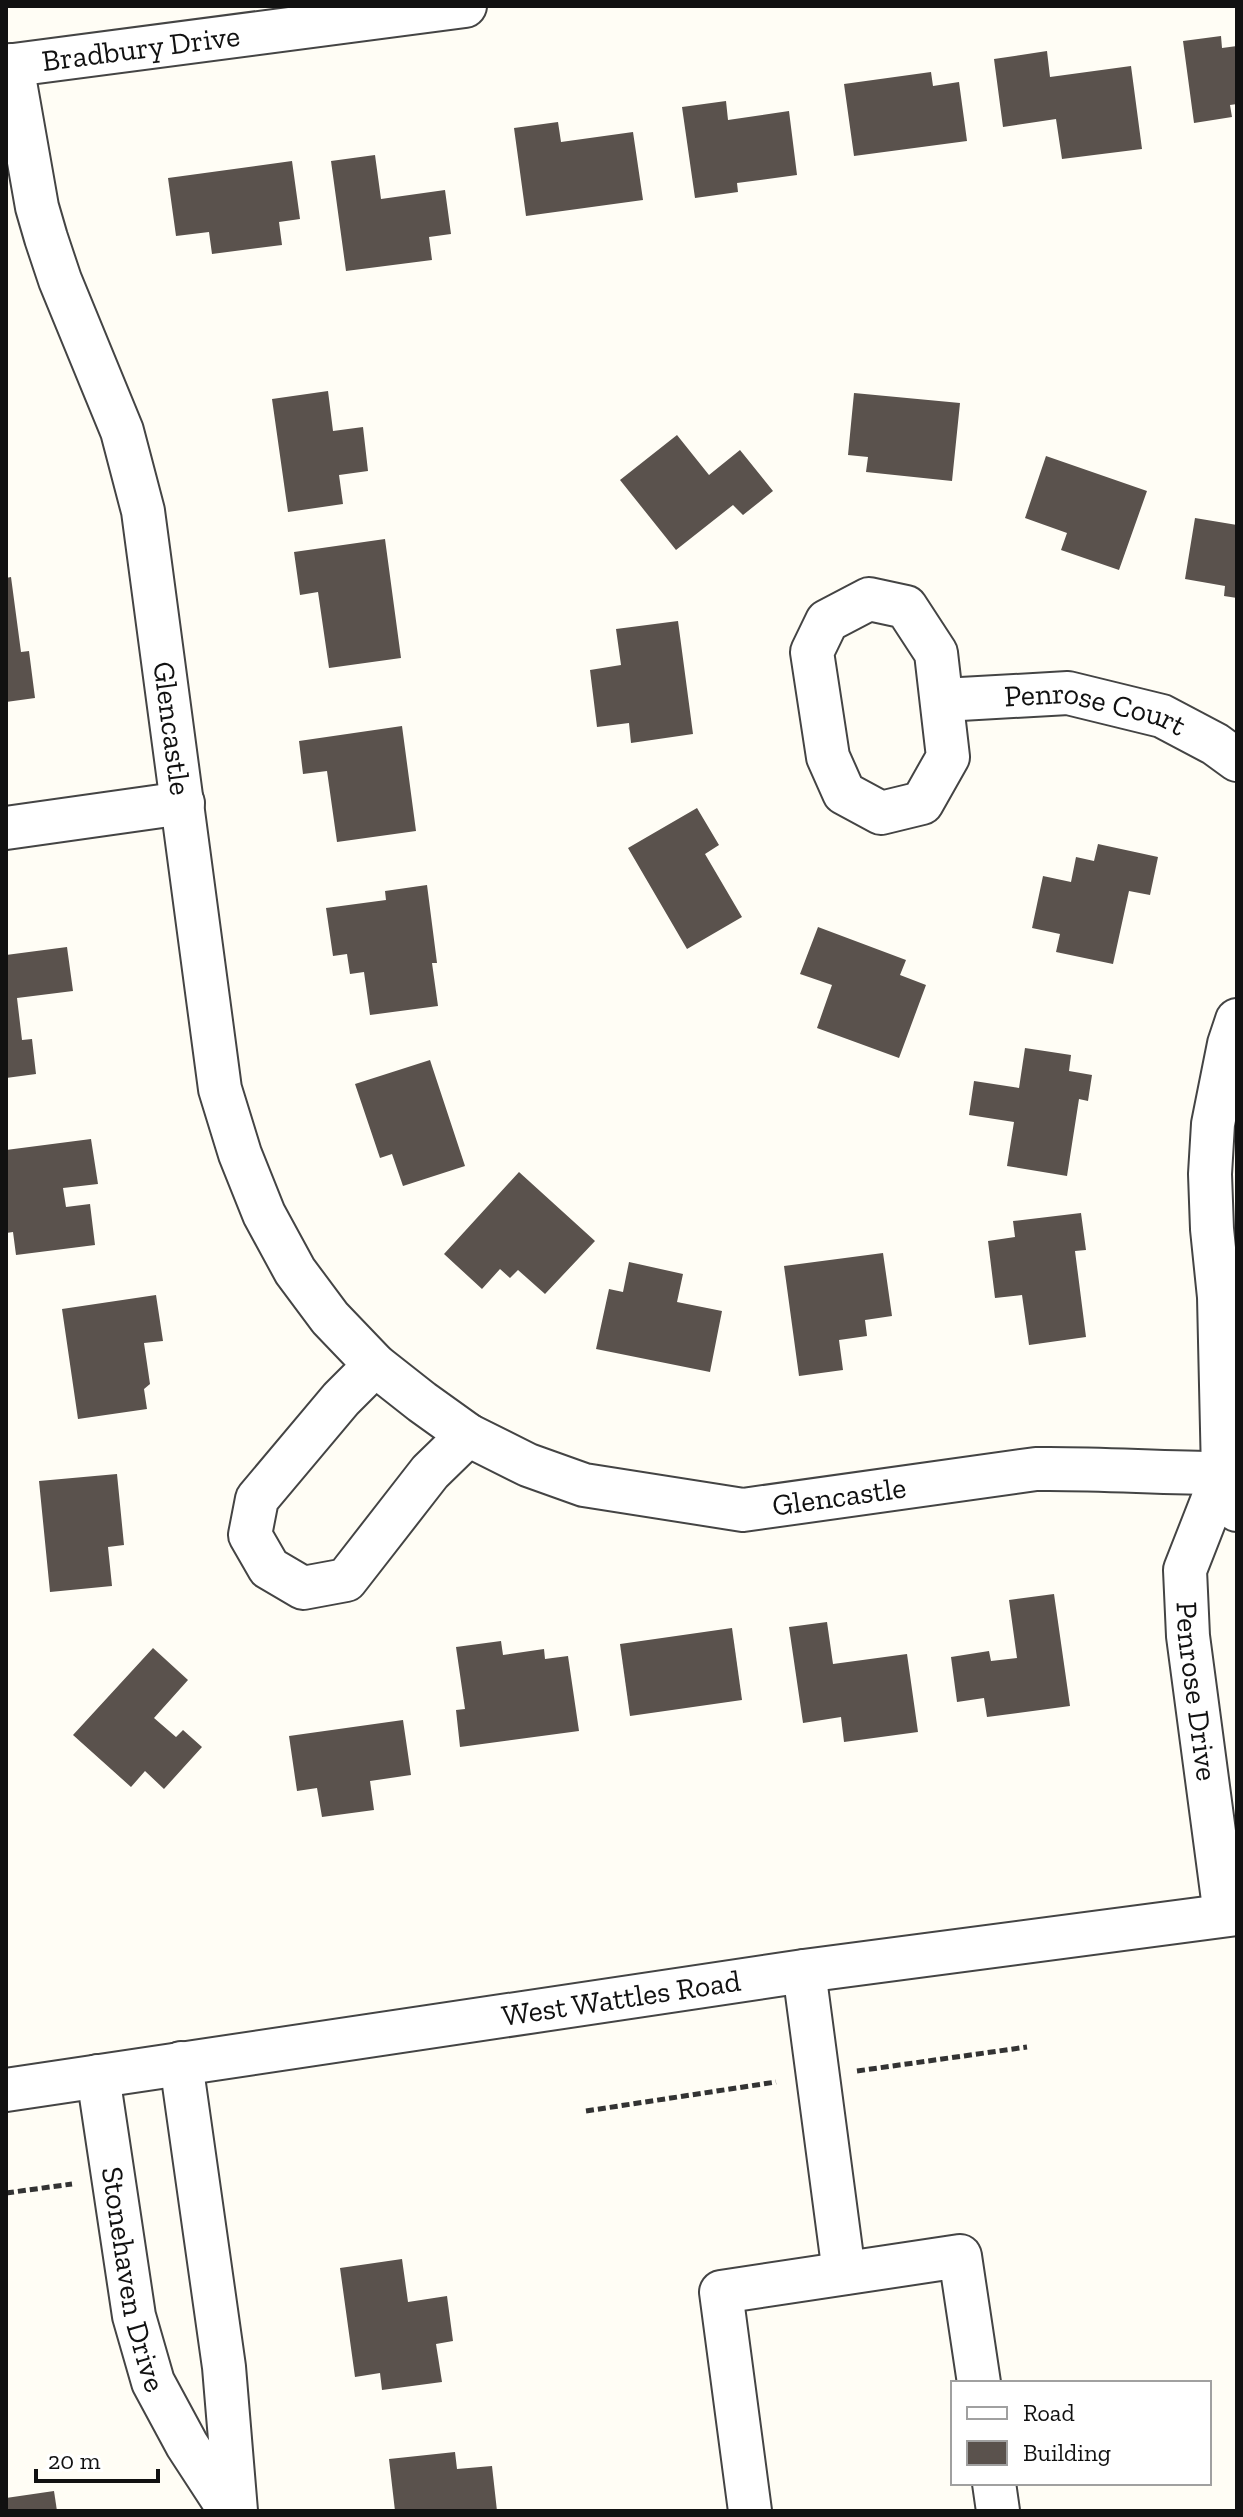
<svg xmlns="http://www.w3.org/2000/svg" width="1243" height="2517" viewBox="0 0 1243 2517" font-family="'Zilla Slab',serif">
<rect width="100%" height="100%" fill="#fffdf5"/>
<g fill="#5a524d">
<path d="M1221,36L1222,48L1237,46V104L1230,105L1232,117L1194,123L1183,41Z"/>
<path d="M1047,51L1050,77L1131,66L1142,149L1062,159L1056,119L1003,127L994,59Z"/>
<path d="M931,72L933,86L959,82L967,141L854,156L844,84Z"/>
<path d="M726,101L728,120L789,111L797,175L737,183L738,192L695,198L682,107Z"/>
<path d="M558,122L561,142L633,132L643,200L526,216L514,128Z"/>
<path d="M375,155L381,199L445,190L451,234L429,237L432,260L346,271L331,161Z"/>
<path d="M292,161L300,219L279,222L282,245L212,254L209,232L176,236L168,178Z"/>
<path d="M328,391L333,431L363,427L368,471L339,475L343,504L288,512L272,399Z"/>
<path d="M854,393L960,403L952,481L866,472L868,457L848,455Z"/>
<path d="M677,435L709,475L740,450L773,491L743,515L733,505L676,550L620,480Z"/>
<path d="M1046,456L1147,491L1119,570L1061,550L1067,533L1025,518Z"/>
<path d="M1195,518L1237,525V598L1224,596L1225,586L1185,579Z"/>
<path d="M385,539L401,658L329,668L318,592L300,595L294,552Z"/>
<path d="M11,577L21,652L29,651L35,698L6,702V578Z"/>
<path d="M678,621L693,734L631,743L629,723L597,727L590,670L621,665L616,629Z"/>
<path d="M402,726L416,831L337,842L327,771L303,774L299,741Z"/>
<path d="M697,808L719,845L705,854L742,917L687,949L628,848Z"/>
<path d="M1098,844L1158,857L1150,895L1129,891L1113,964L1056,952L1060,934L1032,928L1043,876L1071,882L1076,857L1094,861Z"/>
<path d="M427,885L437,963H432L438,1006L370,1015L364,972L350,974L347,954L333,956L326,908L386,900L385,891Z"/>
<path d="M818,927L906,960L900,975L926,985L899,1058L817,1028L832,985L800,974Z"/>
<path d="M67,947L73,991L17,998L22,1040L32,1039L36,1074L6,1078V955Z"/>
<path d="M1025,1048L1071,1055L1069,1071L1092,1075L1088,1101L1079,1099L1067,1176L1007,1166L1014,1122L969,1115L974,1081L1019,1088Z"/>
<path d="M430,1060L465,1166L403,1186L392,1154L380,1158L355,1084Z"/>
<path d="M91,1139L98,1184L63,1188L66,1207L90,1204L95,1245L16,1255L13,1232L6,1233V1150Z"/>
<path d="M519,1172L595,1241L545,1294L518,1270L510,1278L500,1269L482,1289L444,1254Z"/>
<path d="M1081,1213L1086,1250L1075,1251L1086,1337L1029,1345L1022,1295L995,1298L988,1241L1015,1237L1013,1221Z"/>
<path d="M883,1253L892,1316L865,1320L867,1336L839,1340L843,1370L799,1376L784,1266Z"/>
<path d="M629,1262L683,1274L677,1302L722,1311L710,1372L596,1349L609,1289L623,1292Z"/>
<path d="M156,1295L163,1341L144,1343L150,1384L144,1389L147,1409L78,1419L62,1309Z"/>
<path d="M117,1474L124,1545L108,1547L112,1586L50,1592L39,1481Z"/>
<path d="M1054,1594L1070,1706L987,1717L984,1698L957,1702L951,1657L989,1651L991,1661L1017,1658L1009,1600Z"/>
<path d="M827,1622L833,1664L907,1654L918,1732L844,1742L841,1717L803,1723L789,1627Z"/>
<path d="M732,1628L742,1700L630,1716L620,1644Z"/>
<path d="M501,1641L503,1655L544,1649L545,1659L568,1656L579,1731L460,1747L456,1710L465,1709L456,1647Z"/>
<path d="M153,1648L188,1680L154,1718L176,1737L183,1730L202,1747L164,1789L145,1771L131,1787L73,1735Z"/>
<path d="M403,1720L411,1775L370,1781L374,1810L322,1817L317,1788L297,1791L289,1736Z"/>
<path d="M402,2259L408,2302L447,2296L453,2341L436,2344L442,2382L382,2390L380,2373L355,2377L340,2268Z"/>
<path d="M455,2452L457,2469L492,2466L497,2511H395L389,2459Z"/>
<path d="M54,2491L57,2511H6V2498Z"/>
</g>
<g fill="none" stroke-linecap="round" stroke-linejoin="round">
<defs>
<g id="minor">
<path id="s1" d="M12,65L37,207L46,238L60,280L122,431L143,511L220,1089L240,1154L264,1214L295,1271L330,1318L375,1365L422,1402L468,1435L528,1465L584,1485L743,1510L1036,1469C1098,1468 1160,1473 1223,1473"/>
<path id="s2" d="M6,66L465,6"/>
<path d="M869,599L906,607L936,653L948,757L922,803L881,813L844,793L828,757L812,652L827,621Z"/>
<path id="s3" d="M943,700L1068,693L1162,716L1215,744L1237,760"/>
<path d="M6,828L183,803"/>
<path d="M1237,1020L1229,1044L1213,1124L1210,1174L1212,1229L1219,1297L1223,1473L1237,1510"/>
<path d="M375,1365L341,1399L257,1499L250,1535L269,1568L303,1588L346,1580L430,1472L468,1435"/>
<path id="s4" d="M1223,1473L1185,1570L1188,1636L1225,1915"/>
<path d="M804,1971L844,2273"/>
<path d="M181,2063L224,2367L236,2511"/>
<path id="s5" d="M98,2076L134,2316L153,2382L187,2445L230,2511"/>
<path id="s6" d="M6,2090L804,1971L1237,1914"/>
<path d="M994,2483L998,2511"/>
<path d="M750,2511L721,2292L960,2256L979,2383"/>
</g>
</defs>
<use href="#minor" stroke="#444" stroke-width="46"/>
<g stroke="#333" stroke-width="5" stroke-dasharray="8 4" stroke-linecap="butt">
<path d="M857,2071L1027,2047"/>
<path d="M586,2111L776,2082"/>
<path d="M6,2193L72,2184"/>
</g>
<use href="#minor" stroke="#fff" stroke-width="42"/>
</g>
<g text-anchor="middle" dominant-baseline="central" stroke-width="8" stroke-linejoin="round" paint-order="stroke">
<g font-size="30" fill="#111" stroke="#fff">
<text stroke="none"><textPath href="#s2" startOffset="136">Bradbury Drive</textPath></text>
<text stroke="none"><textPath href="#s3" startOffset="154">Penrose Court</textPath></text>
<text stroke="none"><textPath href="#s1" startOffset="686">Glencastle</textPath></text>
<text stroke="none"><textPath href="#s1" startOffset="1872">Glencastle</textPath></text>
<text stroke="none"><textPath href="#s4" startOffset="226">Penrose Drive</textPath></text>
<text stroke="none"><textPath href="#s6" startOffset="622">West Wattles Road</textPath></text>
<text stroke="none"><textPath href="#s5" startOffset="206">Stonehaven Drive</textPath></text>
</g>
</g>
<rect width="1243" height="2517" fill="none" stroke="#111111" stroke-width="16"/>
<rect x="951" y="2381" width="260" height="104" fill="#ffffff" stroke="#a0a0a0" stroke-width="2"/>
<rect x="967" y="2407" width="40" height="12" fill="#ffffff" stroke="#a0a0a0" stroke-width="2"/>
<text x="1023" y="2421" font-size="24" fill="#111111">Road</text>
<rect x="967" y="2441" width="40" height="24" fill="#5a524d" stroke="#a0a0a0" stroke-width="2"/>
<text x="1023" y="2461" font-size="24" fill="#111111">Building</text>
<path d="M36 2469v12h122v-12" fill="none" stroke="#111111" stroke-width="4"/>
<text x="48" y="2469" font-size="24" fill="#111111" stroke="#ffffff" stroke-width="6" paint-order="stroke">20 m</text>
</svg>
